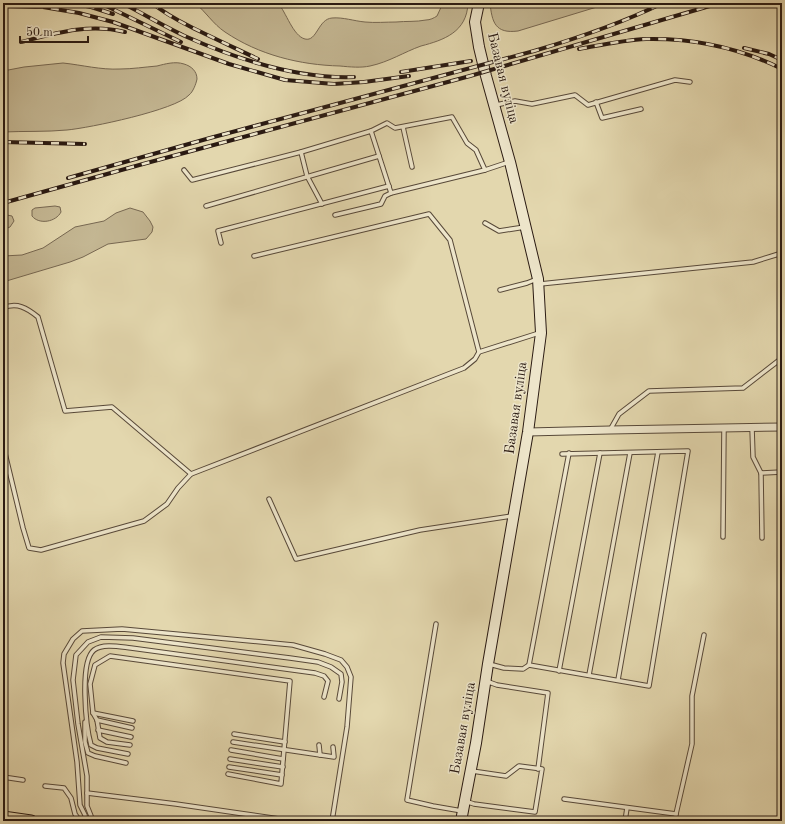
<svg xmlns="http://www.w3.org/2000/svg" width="785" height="824" viewBox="0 0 785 824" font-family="'Old Standard TT',serif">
<rect width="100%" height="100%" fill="#e3d7ae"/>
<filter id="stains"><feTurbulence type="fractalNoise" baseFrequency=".005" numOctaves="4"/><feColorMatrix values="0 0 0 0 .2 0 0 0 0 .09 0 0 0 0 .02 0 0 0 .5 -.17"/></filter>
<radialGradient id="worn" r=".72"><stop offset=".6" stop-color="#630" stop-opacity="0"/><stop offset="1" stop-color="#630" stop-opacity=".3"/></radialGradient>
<g fill="#c4b793" stroke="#776852">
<path d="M195,3H278C286,12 293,36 305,39C317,42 318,19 332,18C343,17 354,21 365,22C375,23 386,22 396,22C406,21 416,22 426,20C430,20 434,18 437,16L443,3H468C467,32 444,40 421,46C404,52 389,62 370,66C361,68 350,67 340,66C300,65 259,55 225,32C213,24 206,12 195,3Z"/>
<path d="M490,3H610L518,31C495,34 492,22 490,3Z"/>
<path d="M63,63C82,65 101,70 120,69C132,69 145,67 157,66C165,64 175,61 184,64C191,66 197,71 197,79C196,84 193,92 189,95C176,110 89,128 67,130C46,132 24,131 3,132V71L24,67Z"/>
<path d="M55,206L60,207L61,212C56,222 39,225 32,216V210L35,208Z"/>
<path d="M130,208L143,212L150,221L153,227L152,232L146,239L108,244L83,257L70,262L3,282V256L22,255L43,248L75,227L104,221L116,213Z"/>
<path d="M7,215L12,216L14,221L10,227L3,230V216Z"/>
</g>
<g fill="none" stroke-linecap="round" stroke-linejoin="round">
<defs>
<g id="lane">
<path d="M596,102L602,118L641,109"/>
<path d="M496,105L515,101L532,104L575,95L588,105L675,80L690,82"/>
<path d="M403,127L412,167"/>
<path d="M371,131L387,123L395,128L452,117L467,143L476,150L485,170"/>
<path d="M301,152L307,176L322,204"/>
<path d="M184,170L192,180L301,152L371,131L391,193L485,170L509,162"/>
<path d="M206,206L379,156"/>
<path d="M335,215L381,204L385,196L391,193"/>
<path d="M485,223L499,231L525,227"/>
<path d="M221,243L218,231L389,186"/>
<path d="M254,256L429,214L450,240L479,352"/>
<path d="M540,284L753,262L782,253"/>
<path d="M500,290L527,283L537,279"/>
<path d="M3,308C17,302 27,308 38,317L65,411L112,407L191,474"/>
<path d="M752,428L753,457L761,473L762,538"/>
<path d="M610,430L619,414L649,391L743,388L782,358"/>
<path d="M3,445L23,528L29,548L41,550L144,521L167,504L178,488L191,474L464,368L475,359L479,352L539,333"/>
<path d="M761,473L782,472"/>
<path d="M269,499L296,559L420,530L512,516"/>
<path d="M723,537L724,428"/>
<path d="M436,624L407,800L433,806L462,811"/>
<path d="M489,664L504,668L523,669L529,665L649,686L688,451L562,454"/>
<path d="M529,665L569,453"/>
<path d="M559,671L600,453"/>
<path d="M589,675L630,453"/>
<path d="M618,680L658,452"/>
<path d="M486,681L497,685L548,693L538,769"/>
<path d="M93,713L133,721"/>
<path d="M97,720L132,728"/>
<path d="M85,722V742L88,753L95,756L126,763"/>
<path d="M98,730L131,737"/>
<path d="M234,734L285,742"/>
<path d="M233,742L334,757L333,747"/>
<path d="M130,745L107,742L100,738L97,720L93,713L90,684L95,665L110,656L290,681L281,784L228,774"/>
<path d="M319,745L320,755"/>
<path d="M231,750L283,759"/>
<path d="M128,754L97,748L91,745C86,727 79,662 94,650C103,643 121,647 131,648L315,673L324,676L328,681L324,697"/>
<path d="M230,759L283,767"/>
<path d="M229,767L282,775"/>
<path d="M3,777L23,780"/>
<path d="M45,786L64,788L71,798L75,814L80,821"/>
<path d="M87,793L176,804L293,821"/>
<path d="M564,799L676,814L675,821"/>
<path d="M465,801L474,804L535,812L542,769L519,766L506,776L472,771"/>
<path d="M676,814L692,744V696L704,635"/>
<path d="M85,821V815L80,805L77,762L63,663L64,654L73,639L82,631L122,629L293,645L325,654L341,660L347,667L351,677L347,727L332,821"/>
<path d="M88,821L91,816L87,806V776L78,724L73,680L76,655L88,642L101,637L133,638L290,658L318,662L331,667L341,674L342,682L339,699"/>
<path d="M625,821L627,808"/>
</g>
<path id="street" d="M528,432L610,430L782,427"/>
<path id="secondary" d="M461,821L476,743L488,664L528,432L541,333L538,279L510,162L486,76L479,47L475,22L479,3"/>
<path id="primary" d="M3,817L31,821"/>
</defs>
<use href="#lane" stroke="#584939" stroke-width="5.5"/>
<use href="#street" stroke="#584939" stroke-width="9"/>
<use href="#secondary" stroke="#2a1a12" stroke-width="12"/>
<use href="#primary" stroke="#2a1a12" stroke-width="13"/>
<use href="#lane" stroke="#ede5ca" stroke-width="3.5"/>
<use href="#street" stroke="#ede5ca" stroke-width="7"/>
<use href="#secondary" stroke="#ede5ca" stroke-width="10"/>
<use href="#primary" stroke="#e3d7ae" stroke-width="11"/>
<defs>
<g id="rail">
<path d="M71,3L91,7L113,14"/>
<path d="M100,3L181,42"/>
<path d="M122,3C144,14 165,27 187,37C239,60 297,79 354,77"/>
<path d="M152,3C164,13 177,20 191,27C213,38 235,48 258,59"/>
<path d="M3,6L43,7L79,13L113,22L229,64L285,80L334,84L364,82L409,76"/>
<path d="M21,42C56,33 89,23 125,32"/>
<path d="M744,48L769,54L782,60"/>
<path d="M579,49C601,45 624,40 646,39C693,38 740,48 782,69"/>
<path d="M401,72L471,61"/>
<path d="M3,142L85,144"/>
<path d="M68,178L210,138L534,51C578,38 622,23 663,3"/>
<path d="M3,203L143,164L470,76L720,3"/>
</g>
</defs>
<use href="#rail" stroke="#2a1a12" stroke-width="4"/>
<use href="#rail" stroke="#ede5ca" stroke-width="2.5" stroke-dasharray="8" stroke-linecap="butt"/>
</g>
<g text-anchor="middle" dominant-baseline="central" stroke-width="3" stroke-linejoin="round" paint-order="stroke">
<g font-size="14" fill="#2a1a12" stroke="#ede5ca">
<text transform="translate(503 78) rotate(76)">Базавая вуліца</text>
<text transform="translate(516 408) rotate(-82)">Базавая вуліца</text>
<text transform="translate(463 728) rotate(-80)">Базавая вуліца</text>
</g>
</g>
<rect width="785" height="824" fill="none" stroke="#e3d7ae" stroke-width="16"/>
<rect x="4" y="4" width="777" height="816" fill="none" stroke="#2a1a12" stroke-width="2"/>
<rect x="8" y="8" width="769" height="808" fill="none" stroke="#2a1a12"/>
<path d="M20 36v6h68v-6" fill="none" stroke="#2a1a12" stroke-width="2"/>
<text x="26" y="36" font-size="12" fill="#2a1a12" stroke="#ede5ca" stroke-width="3" paint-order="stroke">50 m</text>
<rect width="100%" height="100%" filter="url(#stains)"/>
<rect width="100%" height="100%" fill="url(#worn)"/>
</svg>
